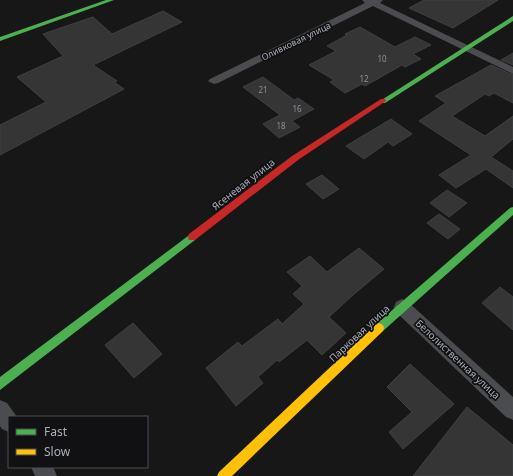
<svg xmlns="http://www.w3.org/2000/svg" width="513" height="476" viewBox="0 0 513 476" font-family="'Noto Sans',sans-serif">
<rect width="100%" height="100%" fill="#171717"/>
<g fill="#353536" stroke="#3f4043">
<path d="M424,0H498L453,28L409,8Z"/>
<path d="M163,11L182,22L93,65L117,81L114,82L124,89L0,155V125L46,102L17,77L63,56L43,34L93,17L112,34Z"/>
<path d="M360,27L395,47L415,37L431,45L413,54L421,59L405,67L402,65L365,86L362,84L345,93L330,82L334,80L309,65L336,51L327,46L347,35L345,34Z"/>
<path d="M513,53V65L501,60Z"/>
<path d="M491,65L513,75V103L494,93L489,96L485,94L452,116L485,136L513,116V139L491,157L513,171V188L486,169L456,188L439,175L471,155L419,121L446,103L435,96Z"/>
<path d="M263,77L294,100L298,98L314,109L292,121L300,127L279,138L263,124L280,115L243,87Z"/>
<path d="M391,119L412,134L393,146L388,142L364,159L346,146Z"/>
<path d="M322,175L339,189L323,199L306,184Z"/>
<path d="M447,190L467,203L449,217L430,203Z"/>
<path d="M439,214L460,229L448,239L427,223Z"/>
<path d="M359,248L384,269L353,295L329,317L346,333L322,355L307,340L279,362L277,360L258,377L263,383L236,406L206,368L238,342L242,346L278,319L282,324L304,304L293,294L302,286L287,272L310,256L327,272Z"/>
<path d="M500,287L513,297V330L482,303Z"/>
<path d="M133,323L162,354L134,378L105,345Z"/>
<path d="M410,364L454,404L403,449L389,432L412,412L387,387Z"/>
<path d="M467,407L513,445V476H413Z"/>
</g>
<g fill="none" stroke-linecap="round" stroke-linejoin="round">
<g fill="#4b4c50" fill-rule="evenodd">
<path d="M362,0H383L380,3L513,67V74L373,6L218,83L214,84L208,81L210,79L365,3Z"/>
<path d="M402,299L408,302L513,397V420L506,417L396,312L394,307L396,302Z"/>
<path d="M0,400L7,403L17,417H9V432L2,429L0,426Z"/>
<path d="M31,467H53L57,476H35Z"/>
</g>
<g fill="#4caf50" fill-rule="evenodd">
<path d="M106,0H114L0,41V37Z"/>
<path d="M513,16V21L385,103H381L380,101Z"/>
<path d="M513,207V215L383,331L379,333L375,331L374,328L375,325L510,208Z"/>
<path d="M192,233L195,234L196,237L195,240L0,390V377Z"/>
</g>
<path fill="#ffc107" fill-rule="evenodd" d="M379,323L383,325L384,328L383,331L232,476H217L219,472L375,325Z"/>
<path fill="#c62828" fill-rule="evenodd" d="M381,99H385L386,101L298,160L195,240H189L188,237L189,234L292,156Z"/>
</g>
<g text-anchor="middle" dominant-baseline="central" stroke-width="3.5" stroke-linejoin="round" paint-order="stroke">
<g font-size="8" fill="#8b8f98">
<text x="382" y="58">10</text>
<text x="364" y="78">12</text>
<text x="263" y="89">21</text>
<text x="297" y="108">16</text>
<text x="281" y="125">18</text>
</g>
<g font-size="9" fill="#a8adb8" stroke="#111113">
<text transform="translate(296 41) rotate(-26)">Оливковая улица</text>
</g>
<g font-size="10" fill="#a8adb8" stroke="#111113">
<text transform="translate(243 184) rotate(-38)">Ясеневая улица</text>
<text transform="translate(359 333) rotate(-43)">Парковая улица</text>
<text transform="translate(458 359) rotate(43)">Белолиственная улица</text>
</g>
</g>
<rect x="8" y="416" width="140" height="52" fill="#111113" stroke="#4d4f55"/>
<rect x="16" y="429" width="20" height="6" fill="#4caf50" stroke="#4d4f55"/>
<text x="44" y="436" font-size="12" fill="#a8adb8">Fast</text>
<rect x="16" y="449" width="20" height="6" fill="#ffc107" stroke="#4d4f55"/>
<text x="44" y="456" font-size="12" fill="#a8adb8">Slow</text>
</svg>
